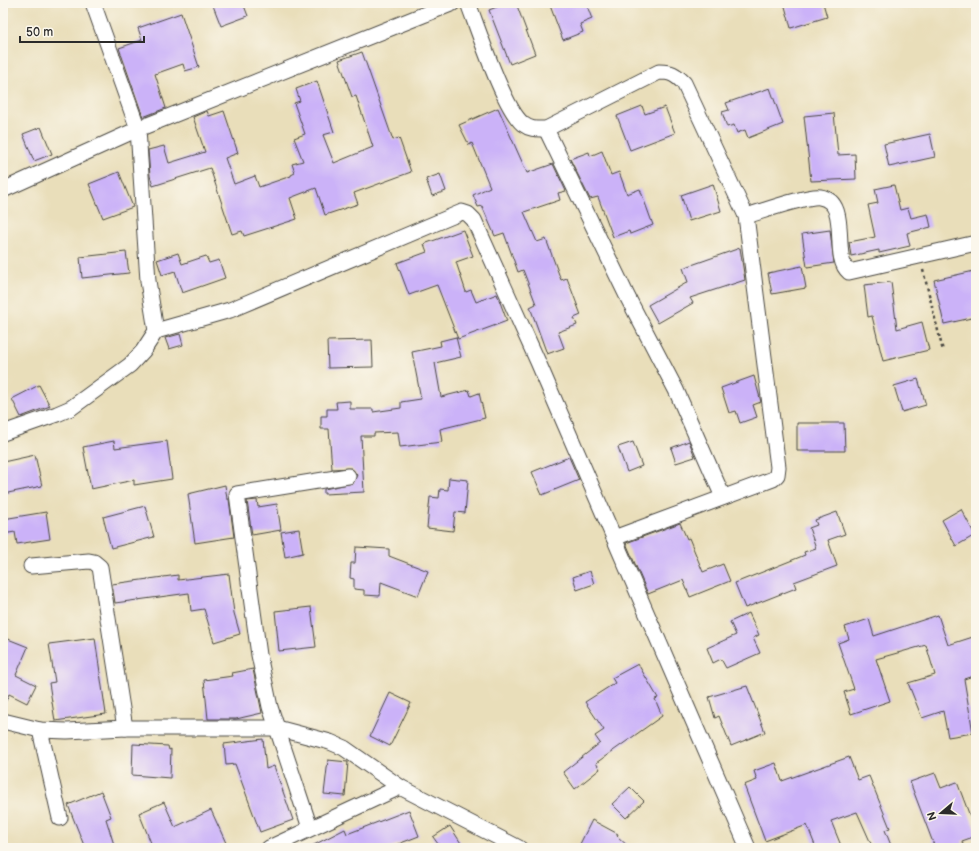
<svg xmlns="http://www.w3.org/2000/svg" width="979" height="851" viewBox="0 0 979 851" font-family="'Balsamiq Sans',sans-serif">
<rect width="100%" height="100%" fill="#fbf7ec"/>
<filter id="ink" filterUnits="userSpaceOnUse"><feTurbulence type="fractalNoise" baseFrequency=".025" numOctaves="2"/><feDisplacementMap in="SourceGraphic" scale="8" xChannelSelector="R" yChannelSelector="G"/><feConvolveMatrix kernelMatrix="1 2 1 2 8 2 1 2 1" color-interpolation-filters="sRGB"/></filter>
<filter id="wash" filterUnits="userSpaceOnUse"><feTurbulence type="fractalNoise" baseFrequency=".012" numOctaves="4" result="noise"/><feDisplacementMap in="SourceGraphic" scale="16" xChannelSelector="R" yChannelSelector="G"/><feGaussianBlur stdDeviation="0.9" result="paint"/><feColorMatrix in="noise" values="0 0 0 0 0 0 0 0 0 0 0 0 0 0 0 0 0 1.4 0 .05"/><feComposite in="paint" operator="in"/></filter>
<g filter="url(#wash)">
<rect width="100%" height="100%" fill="#e9deba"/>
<g id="blocks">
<g fill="#cbb2f8">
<path d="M212,3H243L248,16L221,26Z"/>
<path d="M507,3H516L535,54L510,64L489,10Z"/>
<path d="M549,3H586L592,19L580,24L583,32L563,40Z"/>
<path d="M784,3H823L827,17L791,28Z"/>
<path d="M181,13L199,67L185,71L183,64L155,74L166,108L143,117L119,48L142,40L138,28Z"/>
<path d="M362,52L393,140L399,138L411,172L354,193L358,204L325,215L316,188L290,198L297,219L244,236L242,231L232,234L210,168L153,186L150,176L148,150L164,146L169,163L205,152L193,117L207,111L209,116L224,111L238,153L225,158L234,184L255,176L259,187L291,176V175L295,173L292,164L303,161L294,138L305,134L294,103L300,101L296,89L317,81L334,132L323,135L334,163L373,147L356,96L352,97L339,60Z"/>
<path d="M770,88L783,124L748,138L745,130L737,133L734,125L727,127L722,112L729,110L726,103Z"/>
<path d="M642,106L645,114L665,107L675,133L630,150L617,116Z"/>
<path d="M498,108L527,173L553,164L566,191L558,193L560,200L524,212L537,242L546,239L561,280L567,278L581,315L574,318L577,325L558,332L564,348L547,354L530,307L536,304L523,270L518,272L504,233L495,236L482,206L478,207L473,195L490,187L472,143L469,145L459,125Z"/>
<path d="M834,113L838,155L855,154L856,179L811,181L804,116Z"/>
<path d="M41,127L52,154L34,161L23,134Z"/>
<path d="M930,134L935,157L889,167L884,144Z"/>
<path d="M602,151L611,175L619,172L627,194L640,189L653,225L630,234L629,231L613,237L598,197L590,199L570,159L589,152L590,156Z"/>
<path d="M119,172L133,207L103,218L89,184Z"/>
<path d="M440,174L446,191L432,196L426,179Z"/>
<path d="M713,184L721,211L689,221L681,195Z"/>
<path d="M894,185L900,210L908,208L911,218L928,214L931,227L907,233L910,246L879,253V250L851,256L849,242L875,237L868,205L878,203L875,189Z"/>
<path d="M463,230L473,256L456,262L466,292L471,290L476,302L497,294L507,321L458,339L437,285L409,295L397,263L427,252L424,244Z"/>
<path d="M830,230L834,263L807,267L802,234Z"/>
<path d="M740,248L745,280L690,298L693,303L658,323L648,305L688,282L683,268Z"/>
<path d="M126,252L129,273L82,278L80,257Z"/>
<path d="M178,253L182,264L206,256L209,263L219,260L225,278L182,293L175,271L162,275L157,260Z"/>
<path d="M802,266L806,288L772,294L768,273Z"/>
<path d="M974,271L976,279V317L944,324L934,280Z"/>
<path d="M891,282L897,329L922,322L929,350L883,361L872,316L868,317L864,285Z"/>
<path d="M180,334L183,345L169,349L165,338Z"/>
<path d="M456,337L461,357L435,363L441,397L469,390L471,396L479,393L485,418L440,429L442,442L400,447L398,432L374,433V436H361L364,492L324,494V489L353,483L357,475L351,468L332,469L329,429H321V416H327V409H337L336,402L350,401V409H373V412L401,408V402L421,399L412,352L441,346L440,341Z"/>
<path d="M372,340L373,367L328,368L327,341Z"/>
<path d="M754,376L761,402L753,405L757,417L740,423L736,411L729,413L721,388Z"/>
<path d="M918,379L926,405L902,412L894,386Z"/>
<path d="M39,385L50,406L21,417L12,399Z"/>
<path d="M797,423H844L845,451H797Z"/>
<path d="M114,441L115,448L167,441L172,479L134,485V480L91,489L83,447Z"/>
<path d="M689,441L695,457L676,463L671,448Z"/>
<path d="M633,442L642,466L627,472L618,447Z"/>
<path d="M35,455L42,486L3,494V462Z"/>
<path d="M569,457L579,480L542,495L532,472Z"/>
<path d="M449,478L468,480L465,513L455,512L453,531L427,528L430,497L439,498L440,489L448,490Z"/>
<path d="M225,485L227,499H229L234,537L195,543L188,494Z"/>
<path d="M257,500L258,507L277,504L281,530L252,535L247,501Z"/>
<path d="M145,506L154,537L111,548L103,517Z"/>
<path d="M961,509L975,535L956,546L942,520Z"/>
<path d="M46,512L50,539L17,544L15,532L3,534V519Z"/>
<path d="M837,512L845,534L828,540L837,566L794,582L796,588L745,608L735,583L805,555L804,552L816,548L809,528L817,525L815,520Z"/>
<path d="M680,523L687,539L689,538L703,572L723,564L730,581L690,597L683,580L648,594L626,543Z"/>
<path d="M299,529L303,553L285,557L281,532Z"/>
<path d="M356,547L389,549V556L428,571L418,596L381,582L380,596L364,595V590L354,589V579L350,578L351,563H355Z"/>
<path d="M590,571L594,584L577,590L573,577Z"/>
<path d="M229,574L234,613L240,634L214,642L204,609L191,611L189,593L115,603L112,584L178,575V580Z"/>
<path d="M311,607L316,647L279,651L275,611Z"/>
<path d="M749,613L759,635L753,638L760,653L726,668L721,659L713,663L707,648L736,635L730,622Z"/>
<path d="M938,615L948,645L976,636V675L964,679L973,733L948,737L943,711L922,718L908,683L935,675L926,645L876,659L890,701L851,714L844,692L854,689L838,643L849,639L845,627L869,619L874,636Z"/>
<path d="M3,637L28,647L16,675L36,685L27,703L9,694L3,707Z"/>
<path d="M95,638L106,714L55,721L49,683L55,682L49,644Z"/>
<path d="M638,664L658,698L655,699L662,716L596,763L600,769L575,789L563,772L600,743L595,736L604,730L585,702L615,683L612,678Z"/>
<path d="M253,669L262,713L236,719H208L204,680L233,676L232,673Z"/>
<path d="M747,686L765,732L731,746L719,716L715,718L709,697Z"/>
<path d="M390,693L411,703L390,746L370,736Z"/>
<path d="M263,739L266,769L274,766L293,820L260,832L235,764L226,765L224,744Z"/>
<path d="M133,744L168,746L169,750L171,749L170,778L132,775Z"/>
<path d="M849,757L858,780L869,776L890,828L885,830L892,848H873L857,812L831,821L842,848H816L807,825L765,841L744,785L757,780L754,771L776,763L782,781Z"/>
<path d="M328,760L348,762L345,796L324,794Z"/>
<path d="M935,773L941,788L957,782L976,832V836L962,841L964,848H935L910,782Z"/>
<path d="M630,787L644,801L626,818L612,804Z"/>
<path d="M101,791L111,817L106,819L115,848H85L68,805Z"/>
<path d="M164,802L175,827L211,810L226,843L215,848H153L139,813Z"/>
<path d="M409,810L419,836L388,848H308L345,829L347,834Z"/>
<path d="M592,820L618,834L617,836L630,848H578Z"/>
<path d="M450,826L464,848H441L433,837Z"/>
</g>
</g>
</g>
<g filter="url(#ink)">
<use href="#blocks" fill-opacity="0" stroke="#484640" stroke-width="1"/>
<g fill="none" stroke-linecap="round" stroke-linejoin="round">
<defs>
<g id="minor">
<path d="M468,3C478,29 504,109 523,124C531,130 537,129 546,129L659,72C671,72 675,74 684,83L746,216L778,467L777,475L773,479L614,538"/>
<path d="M546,129L628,298L676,390L723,497"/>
<path d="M3,190L138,129L93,3"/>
<path d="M746,216C760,212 808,195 820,197C852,202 830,257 849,272L976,243"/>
<path d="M156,331L230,310L462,212L468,214L474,220L538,362L748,848"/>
<path d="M3,433L57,414L71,408L130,365L143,351L156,331L148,281L138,129L453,3"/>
<path d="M31,566L89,561L94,562L100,567L125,728"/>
<path d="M3,721L40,730L67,731L125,728H277L330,742L344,748L400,787"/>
<path d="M40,730L60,818"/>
<path d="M310,828L270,707L259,655L237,494L348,476"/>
<path d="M269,848L400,787L519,848"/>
</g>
</defs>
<use href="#minor" stroke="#484640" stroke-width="17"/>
<path stroke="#484640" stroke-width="2.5" stroke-dasharray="3 3" stroke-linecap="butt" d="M923,270L943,351"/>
<use href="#minor" stroke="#fff" stroke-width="15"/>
</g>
</g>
<rect width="979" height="851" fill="none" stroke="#fbf7ec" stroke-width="16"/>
<g transform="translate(941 813) rotate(251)" stroke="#fbf7ec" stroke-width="3" paint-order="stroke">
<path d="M0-3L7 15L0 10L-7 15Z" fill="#2b2b2b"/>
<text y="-6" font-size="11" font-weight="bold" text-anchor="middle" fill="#2b2b2b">N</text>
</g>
<path d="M20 36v6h124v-6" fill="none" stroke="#2b2b2b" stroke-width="2"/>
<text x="26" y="36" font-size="12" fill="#2b2b2b" stroke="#fbf7ec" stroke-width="3" paint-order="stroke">50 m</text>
</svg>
